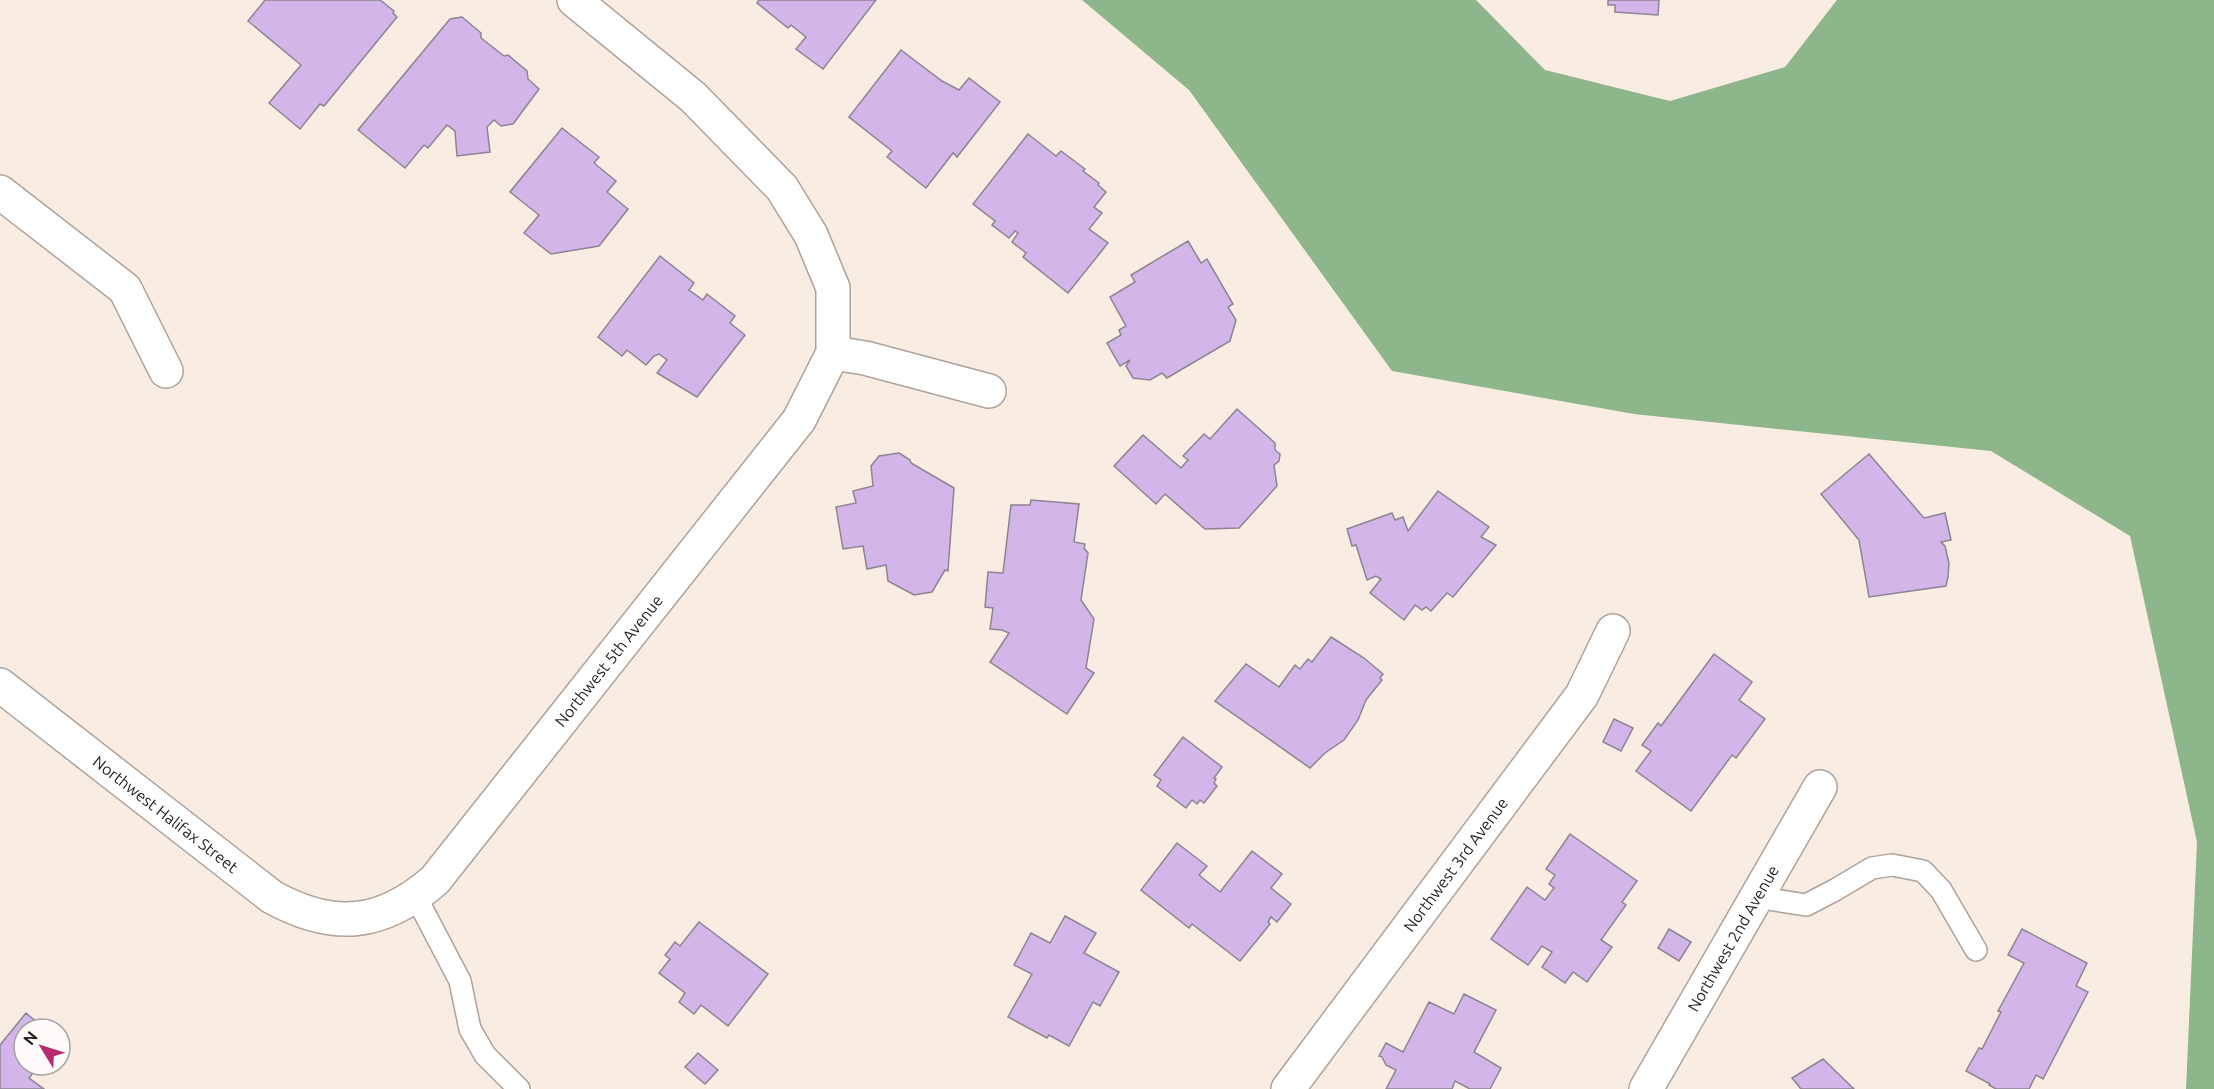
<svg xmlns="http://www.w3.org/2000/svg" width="2214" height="1089" viewBox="0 0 2214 1089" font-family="Ubuntu,sans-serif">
<rect width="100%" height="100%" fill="#f9ece3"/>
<path fill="#8db78a" d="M1082,0H1476L1545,70L1670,101L1785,67L1837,0H2214V1089H2186L2197,842L2130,536L1991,451L1634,414L1392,371L1189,90Z"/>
<g fill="#d4b5e9" stroke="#8c8591" stroke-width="1.5">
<path d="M265,0H380L394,11L393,13L397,17L324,106L320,104L300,129L269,103L301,65L248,21Z"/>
<path d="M759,0H876L823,69L796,49L806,37L791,25L788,28L757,3Z"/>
<path d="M1608,0H1659L1658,15L1615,12V5H1608Z"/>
<path d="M462,17L481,33V38L504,56L508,55L527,71L528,79L539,89L513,124L501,126L494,120L487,127L490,152L457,156L455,131L447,125L428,148L424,145L405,168L358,130L450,19Z"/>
<path d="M901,50L942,81L959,90L969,78L1000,102L957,157L953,153L926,188L887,157L892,151L849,117Z"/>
<path d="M562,128L599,157L594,163L616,181L607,192L628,209L599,246L551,254L524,233L539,215L510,192Z"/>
<path d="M1028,134L1056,156L1061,151L1085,169L1083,171L1099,183L1098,185L1106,192L1094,207L1102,213L1089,229L1108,243L1068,293L1023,257L1026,253L1012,242L1018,233L1015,231L1009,238L992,225L995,221L973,204Z"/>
<path d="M1188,241L1201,263L1207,259L1233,304L1228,307L1236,320L1230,341L1167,378L1162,373L1150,380L1133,378L1126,366L1130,360L1120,366L1107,343L1121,335L1119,330L1126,326L1110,297L1135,282L1131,275Z"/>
<path d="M660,256L694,283L689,290L703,300L707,294L735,316L730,323L745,335L697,397L657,373L667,360L659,354L654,356L646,365L627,350L622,356L598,337Z"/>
<path d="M1237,409L1275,443V450L1280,454L1279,461L1274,465L1277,486L1239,528L1205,529L1165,494L1156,504L1114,466L1143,435L1181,468L1188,460L1183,456L1204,434L1210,439Z"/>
<path d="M899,453L910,460L911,463L954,488L948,571L945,570L932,592L914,595L888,581L886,565L867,569L863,546L843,549L836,507L856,503L853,491L873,486L871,466L879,456Z"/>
<path d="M1869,454L1924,518L1945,513L1951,540L1941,542L1945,546L1949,563L1948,577L1946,586L1869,597L1859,540L1821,494Z"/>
<path d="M1438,491L1489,527L1481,537L1496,545L1453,597L1447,593L1431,611L1426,607L1422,610L1415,605L1404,620L1370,593L1381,579L1376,576L1367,580L1356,545L1352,546L1347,529L1392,513L1395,520L1403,517L1408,531Z"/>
<path d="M1031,500L1079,504L1074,542L1085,544L1084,548L1088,553L1081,600L1094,619L1086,668L1094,673L1067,714L990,662L1009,633L1002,630L990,629L993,608L985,607L988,572L1003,573L1011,505H1030Z"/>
<path d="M1331,637L1364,658L1383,674L1380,678L1382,680L1366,700L1358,720L1344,740L1325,753L1310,768L1215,701L1246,664L1279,687L1295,665L1300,669L1308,659L1312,662Z"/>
<path d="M1714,654L1752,682L1739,700L1765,719L1736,758L1732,755L1691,811L1636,771L1651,751L1642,745L1658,723L1661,726Z"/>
<path d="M1614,719L1633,728L1621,751L1603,742Z"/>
<path d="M1183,737L1222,767L1214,778L1216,779L1214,783L1217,786L1204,803L1200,800L1197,804L1192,800L1186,808L1157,786L1161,780L1154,775Z"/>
<path d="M1570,834L1637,881L1622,902L1626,905L1601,940L1612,947L1587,982L1573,972L1565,983L1542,967L1552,952L1542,946L1528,965L1491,939L1527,887L1545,900L1554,888L1549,884L1555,875L1546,869Z"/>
<path d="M1177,843L1207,866L1199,875L1220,892L1252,851L1282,874L1271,888L1291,904L1277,922L1271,917L1268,922L1270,924L1240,961L1192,924L1189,928L1141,890Z"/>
<path d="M1065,916L1096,933L1084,953L1119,972L1100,1006L1093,1002L1069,1046L1049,1035L1047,1038L1008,1017L1032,974L1014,965L1031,933L1050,943Z"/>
<path d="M699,922L768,974L728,1026L701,1005L694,1014L679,1002L685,993L659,973L670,959L665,955L675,942L680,946Z"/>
<path d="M1669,929L1691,942L1679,961L1658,948Z"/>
<path d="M2022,929L2087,963L2076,986L2088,992L2043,1079L2036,1075L2029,1089H1996L1989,1085L1990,1084L1966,1071L1979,1048L1982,1049L2001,1012L1998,1011L2024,963L2008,955Z"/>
<path d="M1464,994L1496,1010L1474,1052L1501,1068L1490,1089H1470L1455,1081L1452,1089H1386L1396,1070L1386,1065L1382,1057L1379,1056L1386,1043L1403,1052L1429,1002L1454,1014Z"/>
<path d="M26,1013L45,1029L47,1026L50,1029H24V1065H39L29,1078L44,1089H0V1045Z"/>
<path d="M698,1053L718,1070L705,1084L685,1067Z"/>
<path d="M1823,1059L1854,1089H1801L1792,1078Z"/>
</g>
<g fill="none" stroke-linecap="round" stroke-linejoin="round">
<defs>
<g id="lane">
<path d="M416,897L460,981L470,1029L485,1055L519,1089"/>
<path d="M1756,897L1806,905L1835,890L1872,868L1892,865L1923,871L1941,890L1976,950"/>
</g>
<g id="street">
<path d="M0,192L125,289L166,371"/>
<path d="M833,353L865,358L989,391"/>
<path id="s1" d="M0,685L272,897C334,931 382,926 435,880L799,420L833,353V288L811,235L782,188L693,97L574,0"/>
<path id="s2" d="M1288,1089L1582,695L1613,631"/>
<path id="s3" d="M1646,1089L1820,787"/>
</g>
</defs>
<use href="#lane" stroke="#afa29a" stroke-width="24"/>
<use href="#street" stroke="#afa29a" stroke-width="36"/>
<use href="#lane" stroke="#fff" stroke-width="21"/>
<use href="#street" stroke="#fff" stroke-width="33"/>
</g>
<g text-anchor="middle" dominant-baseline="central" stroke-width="4.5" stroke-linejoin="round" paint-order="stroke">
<g font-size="16" fill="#231e1b" stroke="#fefbfa">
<text stroke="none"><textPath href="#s1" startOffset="802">Northwest 5th Avenue</textPath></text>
<text stroke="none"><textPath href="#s1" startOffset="210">Northwest Halifax Street</textPath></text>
<text stroke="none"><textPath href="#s2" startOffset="280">Northwest 3rd Avenue</textPath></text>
<text stroke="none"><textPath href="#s3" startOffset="174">Northwest 2nd Avenue</textPath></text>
</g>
</g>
<g transform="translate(42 1047) rotate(308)"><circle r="28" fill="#fefbfa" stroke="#a6a3a1" stroke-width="1.5"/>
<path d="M0-4.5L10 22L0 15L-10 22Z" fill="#b52d6e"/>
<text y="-9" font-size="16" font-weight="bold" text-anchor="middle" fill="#231e1b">N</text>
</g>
</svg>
